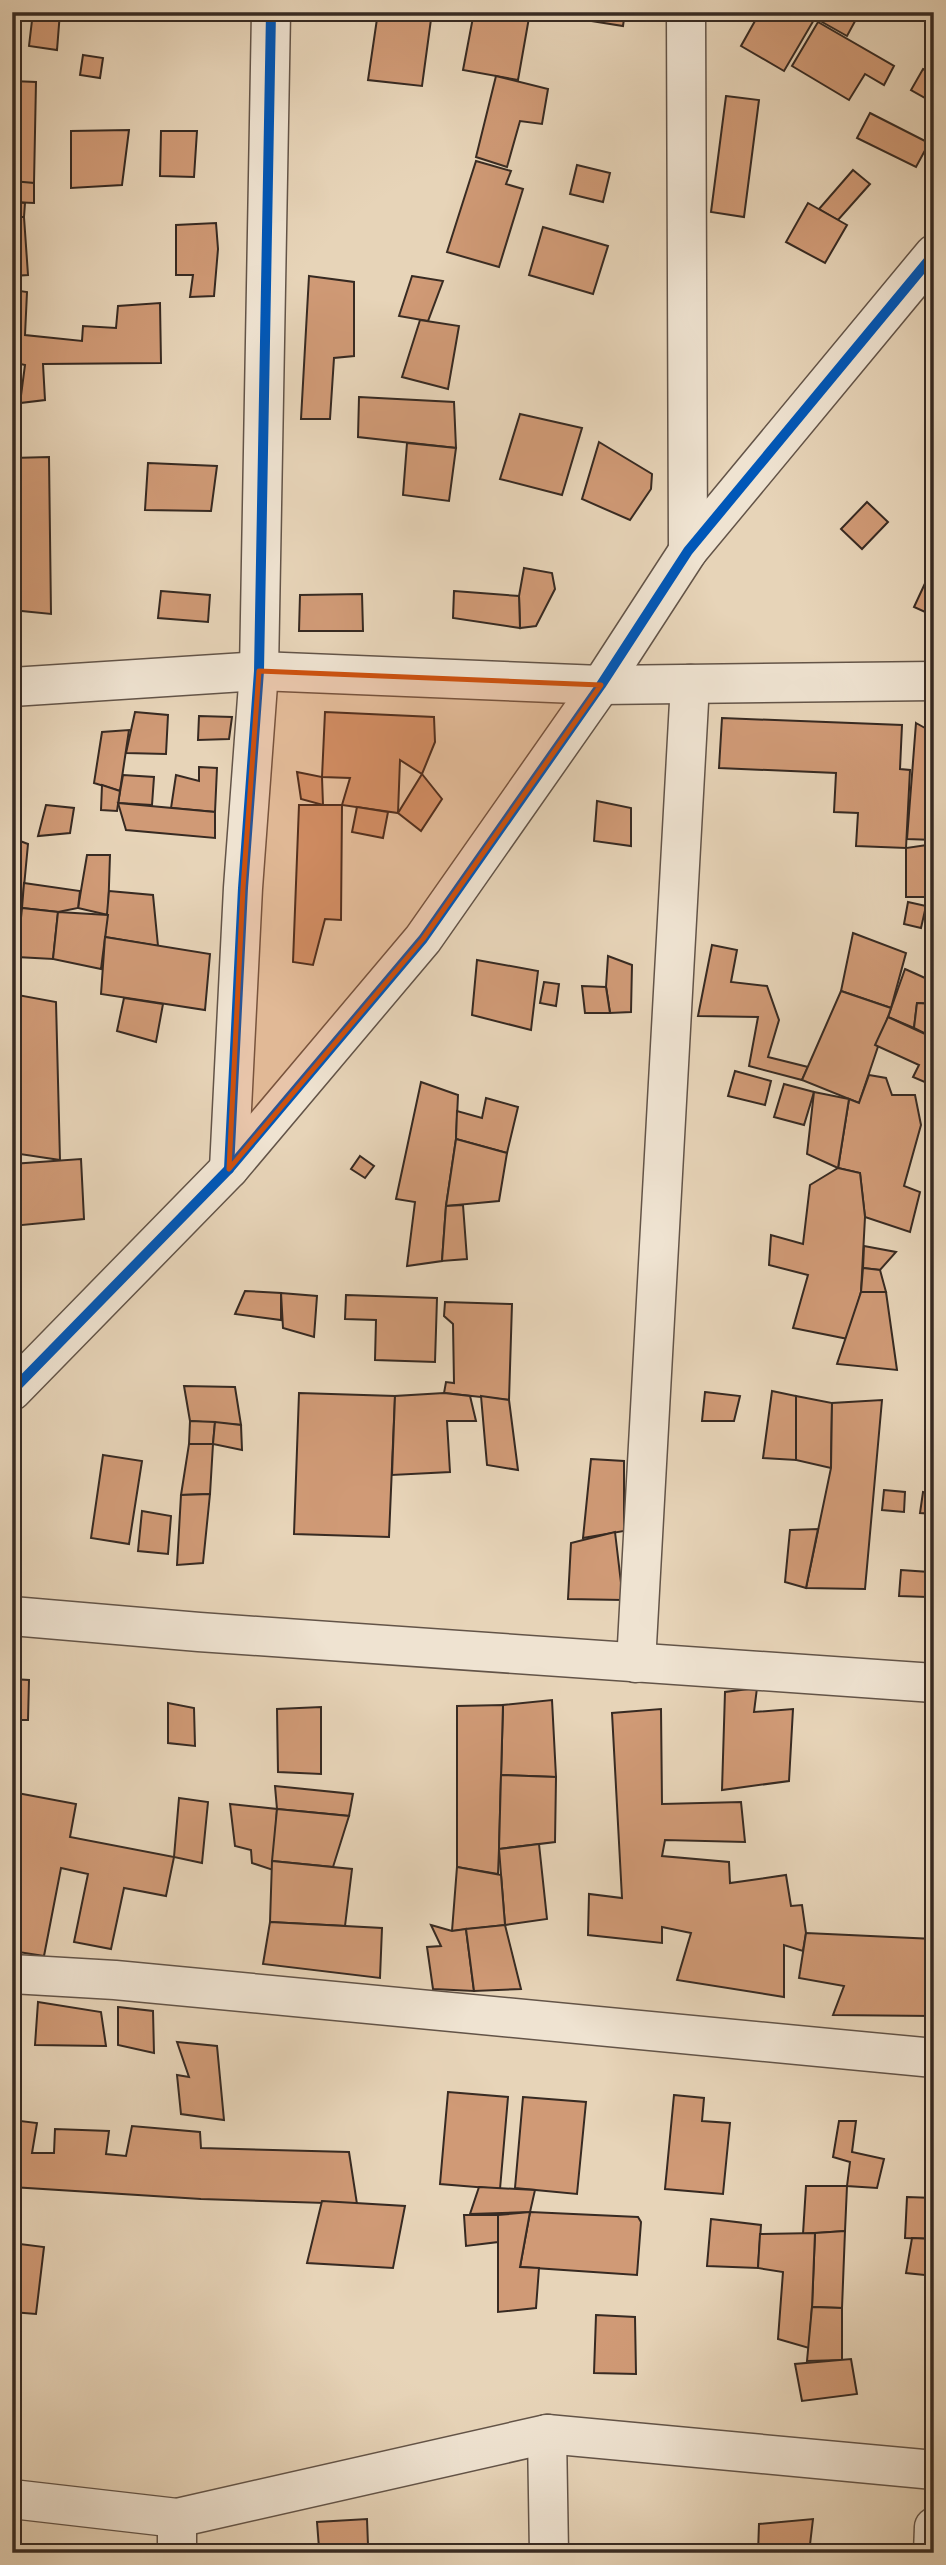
<svg xmlns="http://www.w3.org/2000/svg" width="946" height="2565" viewBox="0 0 946 2565" font-family="'Gentium Book Plus',serif">
<rect width="100%" height="100%" fill="#e7d4b8"/>
<filter id="stains"><feTurbulence type="fractalNoise" baseFrequency=".00286" numOctaves="4"/><feColorMatrix values="0 0 0 0 .2 0 0 0 0 .09 0 0 0 0 .02 0 0 0 .5 -.17"/></filter>
<radialGradient id="worn" r=".72"><stop offset=".6" stop-color="#630" stop-opacity="0"/><stop offset="1" stop-color="#630" stop-opacity=".3"/></radialGradient>
<g fill="#d09a76" stroke="#372a22" stroke-width="2">
<path d="M33,12H60L57,50L29,46Z"/>
<path d="M378,12H432L422,86L368,80Z"/>
<path d="M474,12H530L518,80L463,70Z"/>
<path d="M567,12H625L623,26L566,17Z"/>
<path d="M760,12H860L847,36L815,18L784,71L741,46Z"/>
<path d="M818,22L894,66L884,85L865,74L849,100L792,66Z"/>
<path d="M83,55L103,58L100,78L80,75Z"/>
<path d="M923,69L934,75V103L911,90Z"/>
<path d="M496,76L548,89L542,124L520,121L507,167L476,157Z"/>
<path d="M12,81L36,82L34,183L12,184Z"/>
<path d="M726,96L759,100L744,217L711,212Z"/>
<path d="M870,113L929,143L916,167L857,138Z"/>
<path d="M129,130L122,185L71,188V131Z"/>
<path d="M161,131H197L194,177L160,176Z"/>
<path d="M476,161L511,171L506,184L523,189L499,267L447,252Z"/>
<path d="M577,165L610,173L603,202L570,194Z"/>
<path d="M853,170L870,184L838,220L819,209Z"/>
<path d="M12,181L34,183V203L12,202Z"/>
<path d="M12,202L25,203L24,217H12Z"/>
<path d="M808,203L847,225L825,263L786,242Z"/>
<path d="M12,217H24L28,275L13,276V290L27,292L25,335L82,341L83,326L116,328L118,306L160,303L161,363L43,364L45,400L20,403L25,365L12,362Z"/>
<path d="M216,223L218,249L214,296L190,297L193,275H176V225Z"/>
<path d="M543,227L608,246L593,294L529,275Z"/>
<path d="M309,276L354,282V356L334,358L330,419H301Z"/>
<path d="M412,276L443,281L428,321L399,316Z"/>
<path d="M420,320L459,326L448,389L402,377Z"/>
<path d="M359,397L454,402L456,448L358,437Z"/>
<path d="M520,414L582,428L562,495L500,479Z"/>
<path d="M599,442L652,474L651,489L630,520L582,499Z"/>
<path d="M407,443L456,448L449,501L403,495Z"/>
<path d="M49,457L51,614L12,610V458Z"/>
<path d="M148,463L217,466L211,511L145,510Z"/>
<path d="M867,502L888,522L862,549L841,529Z"/>
<path d="M934,564V616L914,607Z"/>
<path d="M524,568L552,573L555,589L536,626L520,628L519,596Z"/>
<path d="M161,591L210,595L208,622L158,618Z"/>
<path d="M454,591L519,596L520,628L453,618Z"/>
<path d="M362,594L363,631H299L300,595Z"/>
<path d="M135,712L168,715L166,754L126,753Z"/>
<path d="M325,712L434,717L435,742L422,774L400,760L398,813L342,805L350,778L322,777Z"/>
<path d="M199,716L232,717L229,739L198,740Z"/>
<path d="M722,718L902,725L900,769L910,770L906,848L856,846L858,813L834,812L836,773L719,768Z"/>
<path d="M916,723L934,733V840L907,839Z"/>
<path d="M129,730L120,791L94,783L102,732Z"/>
<path d="M199,767L217,768L215,812L171,808L176,775L199,781Z"/>
<path d="M297,772L322,777L323,805L301,799Z"/>
<path d="M422,774L442,799L421,831L398,813Z"/>
<path d="M123,775L154,777L152,805L118,803Z"/>
<path d="M102,785L120,791L117,811L101,810Z"/>
<path d="M597,801L631,808V846L594,841Z"/>
<path d="M118,803L215,812V838L126,830Z"/>
<path d="M46,805L74,808L70,833L38,836Z"/>
<path d="M299,805H342L341,920L325,919L313,965L293,962Z"/>
<path d="M357,807L388,812L383,838L352,832Z"/>
<path d="M12,838L28,844L19,940H12Z"/>
<path d="M934,844V897H906V848Z"/>
<path d="M87,855H110L108,915L78,908Z"/>
<path d="M24,883L80,891L78,908L58,912L22,908Z"/>
<path d="M109,891L153,895L158,946L105,937Z"/>
<path d="M908,902L926,906L921,928L904,924Z"/>
<path d="M22,908L58,912L53,959L17,957Z"/>
<path d="M58,912L108,915L101,969L53,959Z"/>
<path d="M853,933L906,953L891,1008L841,991Z"/>
<path d="M105,937L210,954L205,1010L101,994Z"/>
<path d="M12,940H19L12,994L56,1002L60,1160L13,1153L14,1049H12Z"/>
<path d="M712,945L737,950L731,982L767,986L779,1020L768,1057L808,1067L802,1080L749,1066L758,1017L698,1016Z"/>
<path d="M608,956L632,965L631,1012L610,1013L606,987Z"/>
<path d="M477,960L538,971L531,1030L472,1015Z"/>
<path d="M905,969L934,982V1004L917,1003L914,1028L888,1017Z"/>
<path d="M544,982L559,984L556,1006L540,1003Z"/>
<path d="M582,986L606,987L610,1013H585Z"/>
<path d="M841,991L891,1008L859,1103L802,1080Z"/>
<path d="M124,998L163,1004L156,1042L117,1031Z"/>
<path d="M917,1003L934,1004V1038L914,1028Z"/>
<path d="M888,1017L934,1038V1086L913,1077L919,1065L875,1045Z"/>
<path d="M735,1071L771,1081L765,1105L728,1096Z"/>
<path d="M869,1075L886,1078L892,1095H915L921,1125L904,1186L920,1192L910,1232L865,1217L860,1173L838,1168L849,1099L859,1103Z"/>
<path d="M421,1082L458,1095L456,1139L446,1206L442,1261L407,1266L415,1202L396,1199Z"/>
<path d="M784,1084L814,1092L804,1125L774,1117Z"/>
<path d="M814,1092L849,1099L838,1168L807,1154Z"/>
<path d="M486,1098L518,1107L507,1153L456,1139L457,1111L482,1118Z"/>
<path d="M456,1139L507,1153L499,1201L446,1206Z"/>
<path d="M360,1156L374,1166L365,1178L351,1169Z"/>
<path d="M81,1159L84,1219L12,1226V1164Z"/>
<path d="M838,1168L860,1173L865,1217L861,1292L848,1339L793,1328L808,1275L769,1265L771,1235L803,1244L810,1185Z"/>
<path d="M463,1205L467,1259L442,1261L446,1206Z"/>
<path d="M864,1246L896,1252L880,1270L863,1268Z"/>
<path d="M863,1268L880,1270L886,1292H861Z"/>
<path d="M245,1291L281,1293V1320L235,1314Z"/>
<path d="M861,1292H886L897,1370L837,1364Z"/>
<path d="M281,1293L317,1296L314,1337L283,1328Z"/>
<path d="M346,1295L437,1298L435,1362L375,1360L376,1320L345,1319Z"/>
<path d="M445,1302L512,1304L509,1400L444,1393L446,1382L454,1383L453,1324L444,1316Z"/>
<path d="M184,1386L235,1387L241,1425L190,1421Z"/>
<path d="M772,1391L796,1396V1460L763,1458Z"/>
<path d="M705,1392L740,1396L734,1421H702Z"/>
<path d="M299,1393L395,1396L389,1537L294,1534Z"/>
<path d="M444,1393L470,1396L476,1421H447L450,1472L392,1475L395,1396Z"/>
<path d="M481,1396L509,1400L518,1470L487,1465Z"/>
<path d="M796,1396L832,1403L831,1468L796,1460Z"/>
<path d="M882,1400L865,1589L806,1588L831,1468L832,1403Z"/>
<path d="M190,1421L215,1422L213,1444H189Z"/>
<path d="M215,1422L241,1425L242,1450L213,1444Z"/>
<path d="M189,1444H213L210,1494L181,1495Z"/>
<path d="M103,1455L142,1461L129,1544L91,1538Z"/>
<path d="M591,1459L624,1461V1531L583,1538Z"/>
<path d="M884,1490L905,1492L904,1512L882,1510Z"/>
<path d="M923,1492L934,1494V1514L920,1513Z"/>
<path d="M210,1494L203,1563L177,1565L181,1495Z"/>
<path d="M142,1511L171,1516L168,1554L138,1551Z"/>
<path d="M818,1529L806,1588L785,1582L790,1530Z"/>
<path d="M615,1532L623,1600L568,1599L571,1543Z"/>
<path d="M901,1570L929,1572L927,1597L899,1596Z"/>
<path d="M12,1679L29,1680L28,1720H12Z"/>
<path d="M757,1688L754,1712L793,1709L789,1781L722,1790L725,1692Z"/>
<path d="M552,1700L556,1777L501,1775L503,1705Z"/>
<path d="M168,1703L194,1708L195,1746L168,1743Z"/>
<path d="M503,1705L499,1849L498,1874L457,1867V1706Z"/>
<path d="M321,1707V1774L278,1772L277,1709Z"/>
<path d="M661,1709L662,1804L741,1802L745,1842L665,1840L662,1856L729,1862L730,1883L786,1875L791,1906L802,1905L806,1933L803,1951L784,1945V1997L677,1980L691,1933L662,1927V1943L588,1935L589,1894L622,1898L612,1713Z"/>
<path d="M501,1775L556,1777L555,1842L499,1849Z"/>
<path d="M275,1786L353,1794L349,1816L277,1809Z"/>
<path d="M12,1792L76,1804L70,1837L174,1857L166,1896L124,1888L111,1949L74,1942L88,1874L61,1868L44,1956L12,1951Z"/>
<path d="M179,1798L208,1802L202,1863L174,1857Z"/>
<path d="M230,1804L277,1809L273,1870L252,1863L251,1850L235,1846Z"/>
<path d="M277,1809L349,1816L333,1867L272,1861Z"/>
<path d="M539,1844L547,1919L505,1925L499,1849Z"/>
<path d="M272,1861L352,1869L345,1926L270,1922Z"/>
<path d="M457,1867L501,1875L505,1925L452,1931Z"/>
<path d="M270,1922L382,1928L380,1978L263,1964Z"/>
<path d="M431,1925L452,1931L466,1929L474,1991L433,1989L427,1947L441,1946Z"/>
<path d="M505,1925L521,1989L474,1991L466,1929Z"/>
<path d="M806,1933L934,1939L932,2016L833,2015L844,1986L799,1978Z"/>
<path d="M38,2002L101,2012L106,2046L35,2045Z"/>
<path d="M118,2007L153,2011L154,2053L118,2045Z"/>
<path d="M177,2042L217,2046L224,2120L181,2114L177,2075L189,2077Z"/>
<path d="M448,2092L508,2097L500,2189L440,2184Z"/>
<path d="M674,2095L704,2098L702,2121L730,2123L723,2194L665,2189Z"/>
<path d="M523,2097L586,2102L577,2194L515,2188Z"/>
<path d="M12,2120L37,2123L32,2153H54L55,2129L109,2131L106,2154L126,2156L132,2126L200,2132L201,2148L349,2152L357,2204L201,2199L12,2187Z"/>
<path d="M839,2121H856L852,2152L884,2159L877,2188L847,2186L850,2162L833,2157Z"/>
<path d="M806,2186H847L845,2231L803,2234Z"/>
<path d="M12,2187H17L16,2232L12,2231Z"/>
<path d="M479,2187L535,2190L530,2212L470,2214Z"/>
<path d="M907,2197L934,2198V2239L905,2238Z"/>
<path d="M322,2201L405,2206L393,2268L307,2263Z"/>
<path d="M530,2212L638,2217L641,2222L637,2275L520,2267Z"/>
<path d="M530,2212L520,2267L539,2268L536,2308L498,2312V2215Z"/>
<path d="M464,2215H498V2242L466,2246Z"/>
<path d="M711,2219L761,2225L758,2268L707,2266Z"/>
<path d="M845,2231L842,2308L812,2307L815,2233Z"/>
<path d="M815,2233L812,2307L809,2348L778,2339L783,2272L758,2268L760,2234Z"/>
<path d="M912,2238L934,2239V2276L906,2273Z"/>
<path d="M12,2243L44,2247L36,2314L12,2312Z"/>
<path d="M812,2307L842,2308V2360L807,2361Z"/>
<path d="M596,2315L635,2317L636,2374L594,2373Z"/>
<path d="M851,2359L857,2394L802,2401L795,2364Z"/>
<path d="M367,2519L368,2545L319,2548L317,2522Z"/>
<path d="M813,2519L809,2553H758L759,2524Z"/>
</g>
<g fill="none" stroke-linecap="round" stroke-linejoin="round">
<defs>
<g id="minor">
<path d="M686,12L688,551"/>
<path d="M12,687L259,671L601,685L934,681"/>
<path d="M229,1169L243,888L259,671L271,12"/>
<path d="M12,1391L229,1169L423,939L601,685L688,551L934,254"/>
<path d="M12,1616L199,1632L934,1683"/>
<path d="M636,1663L690,684"/>
<path d="M12,1974L115,1980L934,2058"/>
<path d="M547,2434L549,2553"/>
<path d="M12,2499L177,2518L547,2434L934,2470"/>
<path d="M177,2553V2518"/>
<path d="M933,2553L934,2527"/>
</g>
</defs>
<use href="#minor" stroke="#635448" stroke-width="41"/>
<use href="#minor" stroke="#efe3d1" stroke-width="38"/>
<defs>
<g id="cycleway">
<path d="M229,1169L243,888L259,671L271,12"/>
<path d="M12,1391L229,1169L423,939L601,685L688,551L934,254"/>
</g>
</defs>
<use href="#cycleway" stroke="#efe3d1" stroke-width="15"/>
<use href="#cycleway" stroke="#0057b8" stroke-width="10"/>
</g>
<path fill="#cd520f" fill-opacity="0.2" stroke="#cd520f" stroke-width="5" stroke-linejoin="round" d="M259,671L601,685L423,939L229,1169L243,888Z"/>
<rect width="946" height="2565" fill="none" stroke="#e7d4b8" stroke-width="42"/>
<rect x="14" y="14" width="918" height="2537" fill="none" stroke="#372a22" stroke-width="3.5"/>
<rect x="21" y="21" width="904" height="2523" fill="none" stroke="#372a22" stroke-width="2"/>
<rect width="100%" height="100%" filter="url(#stains)"/>
<rect width="100%" height="100%" fill="url(#worn)"/>
</svg>
